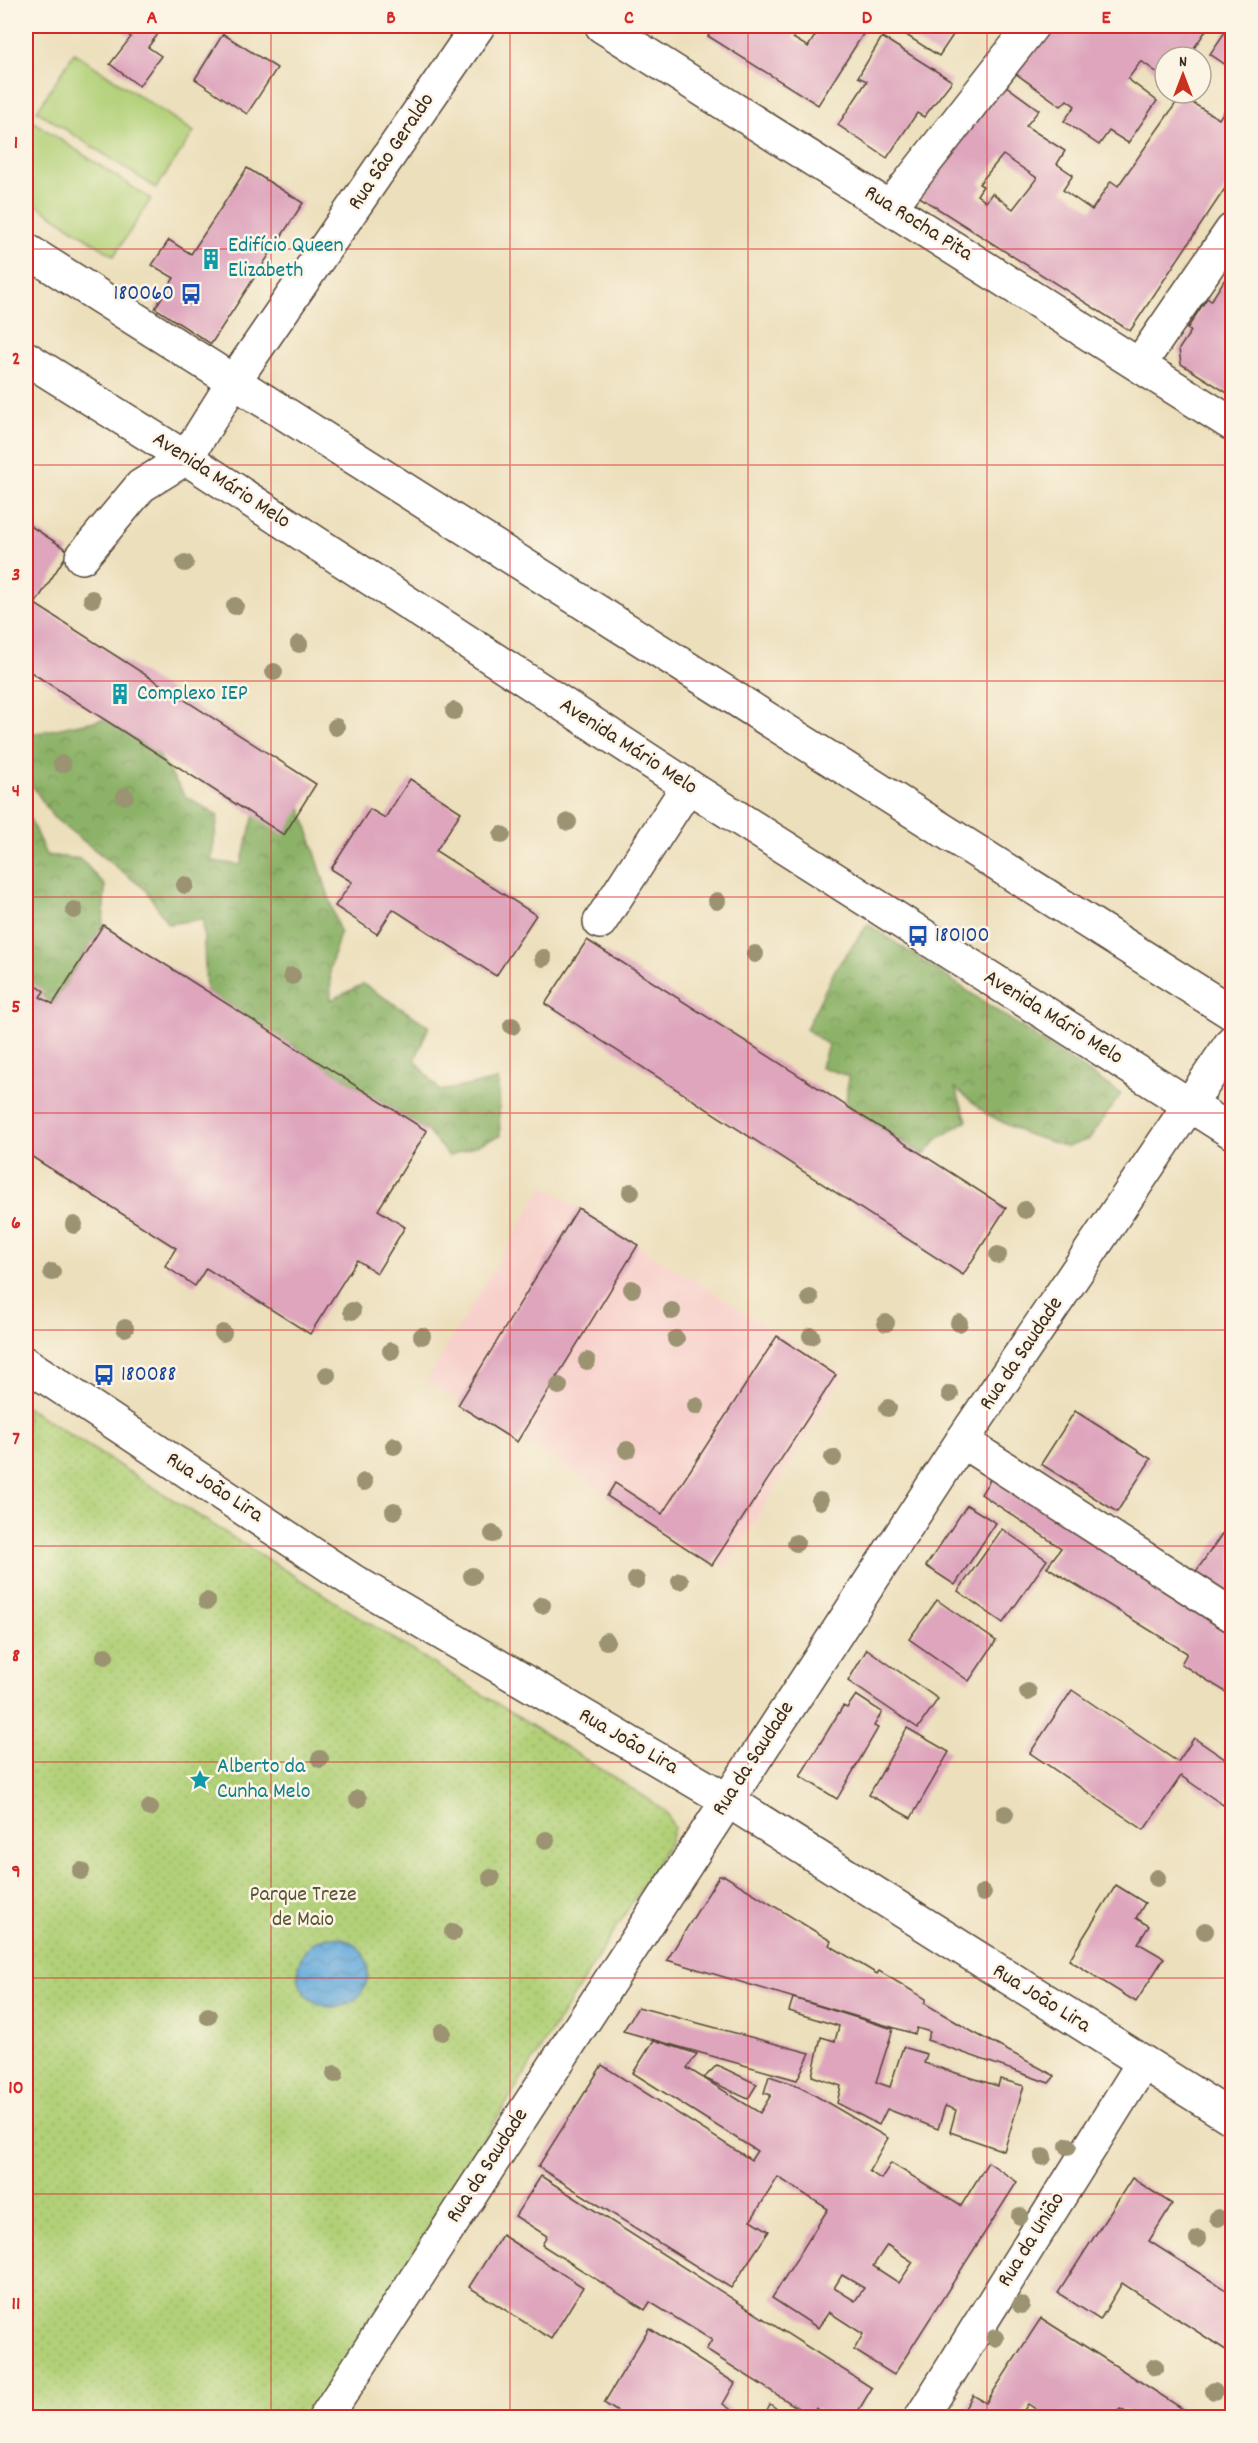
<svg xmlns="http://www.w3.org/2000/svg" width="1258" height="2443" viewBox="0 0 1258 2443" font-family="Dekko,sans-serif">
<defs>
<pattern id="grass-dots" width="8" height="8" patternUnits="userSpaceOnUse" patternTransform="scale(1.5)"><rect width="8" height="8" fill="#b1d077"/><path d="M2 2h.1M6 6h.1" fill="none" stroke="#99b366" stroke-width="1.8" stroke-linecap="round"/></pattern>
<pattern id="forest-crowns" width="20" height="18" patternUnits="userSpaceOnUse" patternTransform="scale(1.5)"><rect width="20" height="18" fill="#8cb268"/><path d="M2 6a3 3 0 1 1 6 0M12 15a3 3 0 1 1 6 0" fill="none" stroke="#749155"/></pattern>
<pattern id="water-waves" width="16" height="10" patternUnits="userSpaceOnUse" patternTransform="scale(1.5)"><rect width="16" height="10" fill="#67abdc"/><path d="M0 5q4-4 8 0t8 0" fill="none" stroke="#568bb2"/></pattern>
</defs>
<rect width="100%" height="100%" fill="#fcf5e5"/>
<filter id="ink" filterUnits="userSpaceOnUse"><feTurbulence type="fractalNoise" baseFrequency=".0167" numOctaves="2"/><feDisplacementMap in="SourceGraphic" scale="12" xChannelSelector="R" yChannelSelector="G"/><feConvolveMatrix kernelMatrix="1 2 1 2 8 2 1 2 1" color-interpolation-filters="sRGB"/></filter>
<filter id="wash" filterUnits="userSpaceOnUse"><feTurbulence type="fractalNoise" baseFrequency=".008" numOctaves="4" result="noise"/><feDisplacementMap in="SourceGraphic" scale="24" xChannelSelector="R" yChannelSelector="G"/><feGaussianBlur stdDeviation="1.35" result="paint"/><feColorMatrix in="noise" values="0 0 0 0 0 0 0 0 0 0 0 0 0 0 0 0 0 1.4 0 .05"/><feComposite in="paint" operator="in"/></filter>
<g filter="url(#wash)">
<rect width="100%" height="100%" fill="#ecdfbc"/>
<path fill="#f7d0cb" d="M544,1186L844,1375L727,1567L426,1381Z"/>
<path fill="url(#grass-dots)" stroke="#767d4a" stroke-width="1.5" d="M26,1407L653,1802L666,1812L674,1828L670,1842L310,2417H26Z"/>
<g fill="url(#forest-crowns)" stroke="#646e43" stroke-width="1.5">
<path d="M104,719L157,753L185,796L218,816L211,861L241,865L254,815L301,807L340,933L330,968L331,1000L363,984L429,1026L415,1060L440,1091L498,1080L500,1136L449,1156L427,1131L206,991L203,919L168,924L146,890L53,817L28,779L26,735Z"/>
<path d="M26,814L31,821L46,855L81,859L105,886L103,925L53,1004L26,983Z"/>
<path d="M868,924L1121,1094L1089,1139L1067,1147L1023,1133L987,1114L955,1088L967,1120L939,1138L924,1155L846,1105L848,1076L821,1067L828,1045L806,1029L835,970Z"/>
</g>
<g fill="#b1d077" stroke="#767d4a" stroke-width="1.5">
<path d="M74,53L194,132L156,188L37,111Z"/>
<path d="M32,121L151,199L114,256L26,198V131Z"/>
</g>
<circle fill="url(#water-waves)" stroke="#516a7d" stroke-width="1.5" cx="333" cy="1972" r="35"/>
<g id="blocks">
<g fill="#dea5bd" fill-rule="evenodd">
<path d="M115,26H164L148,47L161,56L139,86L110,64L131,37Z"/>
<path d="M715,26H801L793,38L808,47L821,26H863L867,28L818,105L708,36Z"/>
<path d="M892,26H959L939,56Z"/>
<path d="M1042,26H1209L1188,57H1165V78L1141,61L1128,79L1157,101L1128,143L1109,131L1099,145L1064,121L1075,106L1067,100L1061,106L1008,68Z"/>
<path d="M1229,26H1232V69L1210,54Z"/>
<path d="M223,34L277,68L247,114L195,79Z"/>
<path d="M882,37L952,81L924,117L917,113L887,158L838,125L867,81L858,77Z"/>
<path d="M998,80L1039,110L1026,126L1065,151L1057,164L1073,175L1063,190L1092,210L1111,181L1118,186L1181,96L1219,119L1232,99V178L1130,331L918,196ZM1003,155L1037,178L1013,209L992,193L986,202L977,195L983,186L979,184Z"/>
<path d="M247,168L303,203L211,344L155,308L174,278L152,265L169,240L191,254Z"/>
<path d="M1232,268V396L1181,364L1179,349L1191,331L1187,329L1207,298L1211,301Z"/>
<path d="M26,523L69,551L35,604L316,784L284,835L26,669Z"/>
<path d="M410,779L461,812L436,851L536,915L496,976L393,909L377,934L335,906L352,882L331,869L370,809L385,818Z"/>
<path d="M103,925L427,1131L378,1210L405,1227L377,1273L357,1260L310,1334L206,1268L195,1286L165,1266L176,1248L26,1153V979L44,991L40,997L53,1004Z"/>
<path d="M587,940L1006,1208L963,1275L545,1004Z"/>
<path d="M578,1208L638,1245L517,1442L458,1405Z"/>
<path d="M777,1336L836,1375L712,1565L607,1496L615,1483L662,1514Z"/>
<path d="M1075,1411L1151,1459L1117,1512L1041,1464Z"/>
<path d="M993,1475L1232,1630V1696L1181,1664L1187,1653L1047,1567L1061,1548L981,1494Z"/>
<path d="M967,1505L996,1523L955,1585L926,1566Z"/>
<path d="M1226,1528L1232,1532V1598L1195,1573Z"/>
<path d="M1002,1529L1047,1560L1003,1623L958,1591Z"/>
<path d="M937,1600L996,1641L969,1681L909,1639Z"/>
<path d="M867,1649L938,1699L918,1728L848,1681Z"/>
<path d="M1072,1690L1178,1762L1194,1738L1232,1764V1791L1223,1805L1181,1776L1144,1830L1030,1753Z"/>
<path d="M856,1695L882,1712L874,1726L878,1728L837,1799L800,1776L843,1706L847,1708Z"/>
<path d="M907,1728L949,1752L911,1818L869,1795Z"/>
<path d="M719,1876H725L831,1941L829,1945L877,1974L879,1971L926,1999L924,2003L971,2031L1055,2076L1049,2083L927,2040L930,2032L917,2028L915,2034L667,1960Z"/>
<path d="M1116,1885L1145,1903L1136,1918L1149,1926L1138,1943L1164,1958L1136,2002L1069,1960Z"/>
<path d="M793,1998L893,2029L876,2082L890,2087L903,2047L927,2054L924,2063L998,2086L1000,2079L1024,2086L1004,2151L950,2132L956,2110L945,2106L938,2129L887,2109L879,2125L837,2103L841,2086L812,2076L821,2037L835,2041L839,2026L789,2011Z"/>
<path d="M638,2007L810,2053L797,2080L623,2031Z"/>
<path d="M654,2040L697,2054L687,2068L760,2113L771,2095L764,2093L769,2076L799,2086L888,2138L869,2171L881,2179L891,2163L961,2206L988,2162L1017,2182L894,2375L854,2350L863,2334L829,2312L818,2328L772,2298L828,2209L778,2177L751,2220L769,2231L731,2288L538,2167L602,2065L751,2160L757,2151L633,2073ZM887,2245L913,2262L899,2283L873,2266ZM842,2275L864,2288L855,2301L834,2288Z"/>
<path d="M717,2065L757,2084L748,2099L704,2078Z"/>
<path d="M541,2176L872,2388L854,2418H832L816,2408L811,2416L706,2350L712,2340L650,2302L645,2310L542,2245L547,2236L515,2216Z"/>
<path d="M1132,2178L1172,2204L1149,2241L1232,2294V2354L1122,2283L1100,2320L1058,2293Z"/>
<path d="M502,2235L583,2287L551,2339L469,2287Z"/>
<path d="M1041,2318L1197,2418H1125L1128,2413L1120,2409L1114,2418H1049L1028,2404L1019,2418H959L973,2395L986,2403Z"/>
<path d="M649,2328L735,2383L723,2404L743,2418H627L604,2403Z"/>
<path d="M770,2404L784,2414L782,2418H763Z"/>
</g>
</g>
</g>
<g filter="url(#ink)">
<use href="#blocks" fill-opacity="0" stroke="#564536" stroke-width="1.5"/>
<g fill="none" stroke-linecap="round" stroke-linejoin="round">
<defs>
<g id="minor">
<path d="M602,26L1232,424"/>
<path d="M891,206L1032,26"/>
<path d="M1139,365L1232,230"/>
<path d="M82,557L141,486L186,458L234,381L478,26"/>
<path d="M600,922L688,786"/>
<path d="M26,1364L353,1581L727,1800L1232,2118"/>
<path d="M962,1441L1232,1615"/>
<path d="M325,2418L962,1441L1232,1042"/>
<path d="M921,2418L1143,2063"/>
</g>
<g id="major">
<path d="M26,250L1232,1013"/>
<path d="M26,358L186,458L688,786L1232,1132"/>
</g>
</defs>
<use href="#minor" stroke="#564536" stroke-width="36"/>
<use href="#major" stroke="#564536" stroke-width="36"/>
<use href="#minor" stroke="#fff" stroke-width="33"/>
<use href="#major" stroke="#fff" stroke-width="33"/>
</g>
<g fill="#9b9371">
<circle cx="185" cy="563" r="9"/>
<circle cx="92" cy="599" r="9"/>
<circle cx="235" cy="606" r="9"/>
<circle cx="299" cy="644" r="9"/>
<circle cx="274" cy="672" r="9"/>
<circle cx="454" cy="711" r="9"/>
<circle cx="336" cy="727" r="9"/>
<circle cx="62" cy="764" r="9"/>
<circle cx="125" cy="796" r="9"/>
<circle cx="568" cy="822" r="9"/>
<circle cx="502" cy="835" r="9"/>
<circle cx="185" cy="885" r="9"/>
<circle cx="717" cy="901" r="9"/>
<circle cx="74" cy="910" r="9"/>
<circle cx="755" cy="954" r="9"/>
<circle cx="543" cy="958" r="9"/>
<circle cx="292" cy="976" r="9"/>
<circle cx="512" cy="1026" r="9"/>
<circle cx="631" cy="1192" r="9"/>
<circle cx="1025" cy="1210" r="9"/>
<circle cx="74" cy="1225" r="9"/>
<circle cx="998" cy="1255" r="9"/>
<circle cx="52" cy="1272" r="9"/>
<circle cx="632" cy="1289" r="9"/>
<circle cx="810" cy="1298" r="9"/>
<circle cx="352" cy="1311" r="9"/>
<circle cx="672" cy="1311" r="9"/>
<circle cx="886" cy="1323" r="9"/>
<circle cx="959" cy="1323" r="9"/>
<circle cx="125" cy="1328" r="9"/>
<circle cx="223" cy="1333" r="9"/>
<circle cx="422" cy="1336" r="9"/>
<circle cx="811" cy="1336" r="9"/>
<circle cx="676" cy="1339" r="9"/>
<circle cx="391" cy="1351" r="9"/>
<circle cx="587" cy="1361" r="9"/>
<circle cx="327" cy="1375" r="9"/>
<circle cx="559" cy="1386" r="9"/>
<circle cx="950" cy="1394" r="9"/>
<circle cx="696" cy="1406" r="9"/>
<circle cx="888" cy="1408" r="9"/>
<circle cx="394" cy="1446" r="9"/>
<circle cx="627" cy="1450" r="9"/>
<circle cx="833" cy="1458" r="9"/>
<circle cx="364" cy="1482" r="9"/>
<circle cx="820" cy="1501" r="9"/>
<circle cx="394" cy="1511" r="9"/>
<circle cx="493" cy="1534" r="9"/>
<circle cx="796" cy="1543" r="9"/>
<circle cx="472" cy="1576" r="9"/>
<circle cx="636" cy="1580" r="9"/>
<circle cx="680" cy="1581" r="9"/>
<circle cx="207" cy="1601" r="9"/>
<circle cx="542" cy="1605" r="9"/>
<circle cx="606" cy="1641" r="9"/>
<circle cx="105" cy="1656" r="9"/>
<circle cx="1028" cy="1692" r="9"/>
<circle cx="320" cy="1759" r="9"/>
<circle cx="358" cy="1799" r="9"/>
<circle cx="150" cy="1808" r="9"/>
<circle cx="1005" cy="1814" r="9"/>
<circle cx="546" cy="1840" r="9"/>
<circle cx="81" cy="1871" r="9"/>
<circle cx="491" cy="1878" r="9"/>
<circle cx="1157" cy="1878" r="9"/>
<circle cx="983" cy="1893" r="9"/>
<circle cx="1205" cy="1931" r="9"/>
<circle cx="453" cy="1932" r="9"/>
<circle cx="208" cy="2016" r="9"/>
<circle cx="442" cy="2032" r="9"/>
<circle cx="335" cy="2074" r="9"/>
<circle cx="1068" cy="2146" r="9"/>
<circle cx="1043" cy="2157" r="9"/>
<circle cx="1020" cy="2216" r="9"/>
<circle cx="1218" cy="2218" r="9"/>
<circle cx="1198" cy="2239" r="9"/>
<circle cx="1021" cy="2305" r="9"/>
<circle cx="995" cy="2338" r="9"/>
<circle cx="1155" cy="2367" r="9"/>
<circle cx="1214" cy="2391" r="9"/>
</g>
</g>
<path fill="none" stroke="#d62828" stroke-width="1.5" stroke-opacity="0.55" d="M271,26V2418M510,26V2418M748,26V2418M987,26V2418M26,249H1232M26,465H1232M26,681H1232M26,897H1232M26,1113H1232M26,1330H1232M26,1546H1232M26,1762H1232M26,1978H1232M26,2194H1232"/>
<defs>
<symbol id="building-bare" viewBox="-9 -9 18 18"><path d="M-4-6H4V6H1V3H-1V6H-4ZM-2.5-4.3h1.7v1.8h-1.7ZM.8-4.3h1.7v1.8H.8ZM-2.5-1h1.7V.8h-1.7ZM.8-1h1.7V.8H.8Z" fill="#0f9aa8" stroke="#fcf5e5" stroke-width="2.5" paint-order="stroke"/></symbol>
<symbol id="bus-bare" viewBox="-9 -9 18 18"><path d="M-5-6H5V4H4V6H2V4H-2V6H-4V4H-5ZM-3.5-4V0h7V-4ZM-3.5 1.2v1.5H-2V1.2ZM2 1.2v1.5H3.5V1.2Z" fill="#1a4fb4" stroke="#fcf5e5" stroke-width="2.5" paint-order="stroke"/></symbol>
<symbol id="sight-bare" viewBox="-9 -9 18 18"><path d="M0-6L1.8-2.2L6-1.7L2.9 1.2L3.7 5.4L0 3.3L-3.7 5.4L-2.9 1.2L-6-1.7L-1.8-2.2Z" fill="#0f9aa8" stroke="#fcf5e5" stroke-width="2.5" paint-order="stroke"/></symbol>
</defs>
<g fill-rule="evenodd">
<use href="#building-bare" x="196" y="244" width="30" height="30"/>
<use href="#bus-bare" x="176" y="279" width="30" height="30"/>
<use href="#building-bare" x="105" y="679" width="30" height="30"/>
<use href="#bus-bare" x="903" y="921" width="30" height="30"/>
<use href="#bus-bare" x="89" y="1360" width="30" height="30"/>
<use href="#sight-bare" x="185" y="1765" width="30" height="30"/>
</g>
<g text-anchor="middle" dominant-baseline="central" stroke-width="5" stroke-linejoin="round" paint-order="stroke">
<g font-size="22" fill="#3b2a1e" stroke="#fcf5e5">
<text transform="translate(392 152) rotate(-56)">Rua São Geraldo</text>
<text transform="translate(918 224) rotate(32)">Rua Rocha Pita</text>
<text transform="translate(221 481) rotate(33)">Avenida Mário Melo</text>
<text transform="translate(628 747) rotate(33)">Avenida Mário Melo</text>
<text transform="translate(1053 1018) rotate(32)">Avenida Mário Melo</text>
<text transform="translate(1022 1354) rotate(-56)">Rua da Saudade</text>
<text transform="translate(214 1488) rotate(33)">Rua João Lira</text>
<text transform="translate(628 1742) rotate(30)">Rua João Lira</text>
<text transform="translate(754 1759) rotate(-57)">Rua da Saudade</text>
<text transform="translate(1041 1999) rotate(32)">Rua João Lira</text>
<text transform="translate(488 2166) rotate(-57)">Rua da Saudade</text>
<text transform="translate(1032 2240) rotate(-58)">Rua da União</text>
</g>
<g font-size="22" fill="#0d838f" stroke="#fcf5e5" text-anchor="start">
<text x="228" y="246">Edifício Queen<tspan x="228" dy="25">Elizabeth</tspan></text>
<text x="137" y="694">Complexo IEP</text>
<text x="217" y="1767">Alberto da<tspan x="217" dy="25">Cunha Melo</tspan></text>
</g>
<g font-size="22" fill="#164399" stroke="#fcf5e5" text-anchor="start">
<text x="174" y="294" text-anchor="end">180060</text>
<text x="935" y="936">180100</text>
<text x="121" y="1375">180088</text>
</g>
<g font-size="22" fill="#585434" stroke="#fcf5e5">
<text x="303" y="1895">Parque Treze<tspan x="303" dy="25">de Maio</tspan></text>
</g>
</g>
<rect width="1258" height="2443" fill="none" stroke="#fcf5e5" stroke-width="66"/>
<g transform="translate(1183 75)"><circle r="28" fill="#fcf5e5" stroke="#afa495" stroke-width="1.5"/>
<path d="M0-4.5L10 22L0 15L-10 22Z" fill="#c8321e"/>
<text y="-9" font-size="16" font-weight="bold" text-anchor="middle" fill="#3b2a1e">N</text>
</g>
<rect x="33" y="33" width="1192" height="2377" fill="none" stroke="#d62828" stroke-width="2"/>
<g font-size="20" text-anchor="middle" font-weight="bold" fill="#d62828">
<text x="152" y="23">A</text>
<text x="391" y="23">B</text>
<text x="629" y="23">C</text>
<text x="867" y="23">D</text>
<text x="1106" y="23">E</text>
<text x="16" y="148">1</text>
<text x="16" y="364">2</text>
<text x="16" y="580">3</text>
<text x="16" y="796">4</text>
<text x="16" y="1012">5</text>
<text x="16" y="1228">6</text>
<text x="16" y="1444">7</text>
<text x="16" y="1661">8</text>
<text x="16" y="1877">9</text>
<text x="16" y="2093">10</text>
<text x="16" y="2309">11</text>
</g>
</svg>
